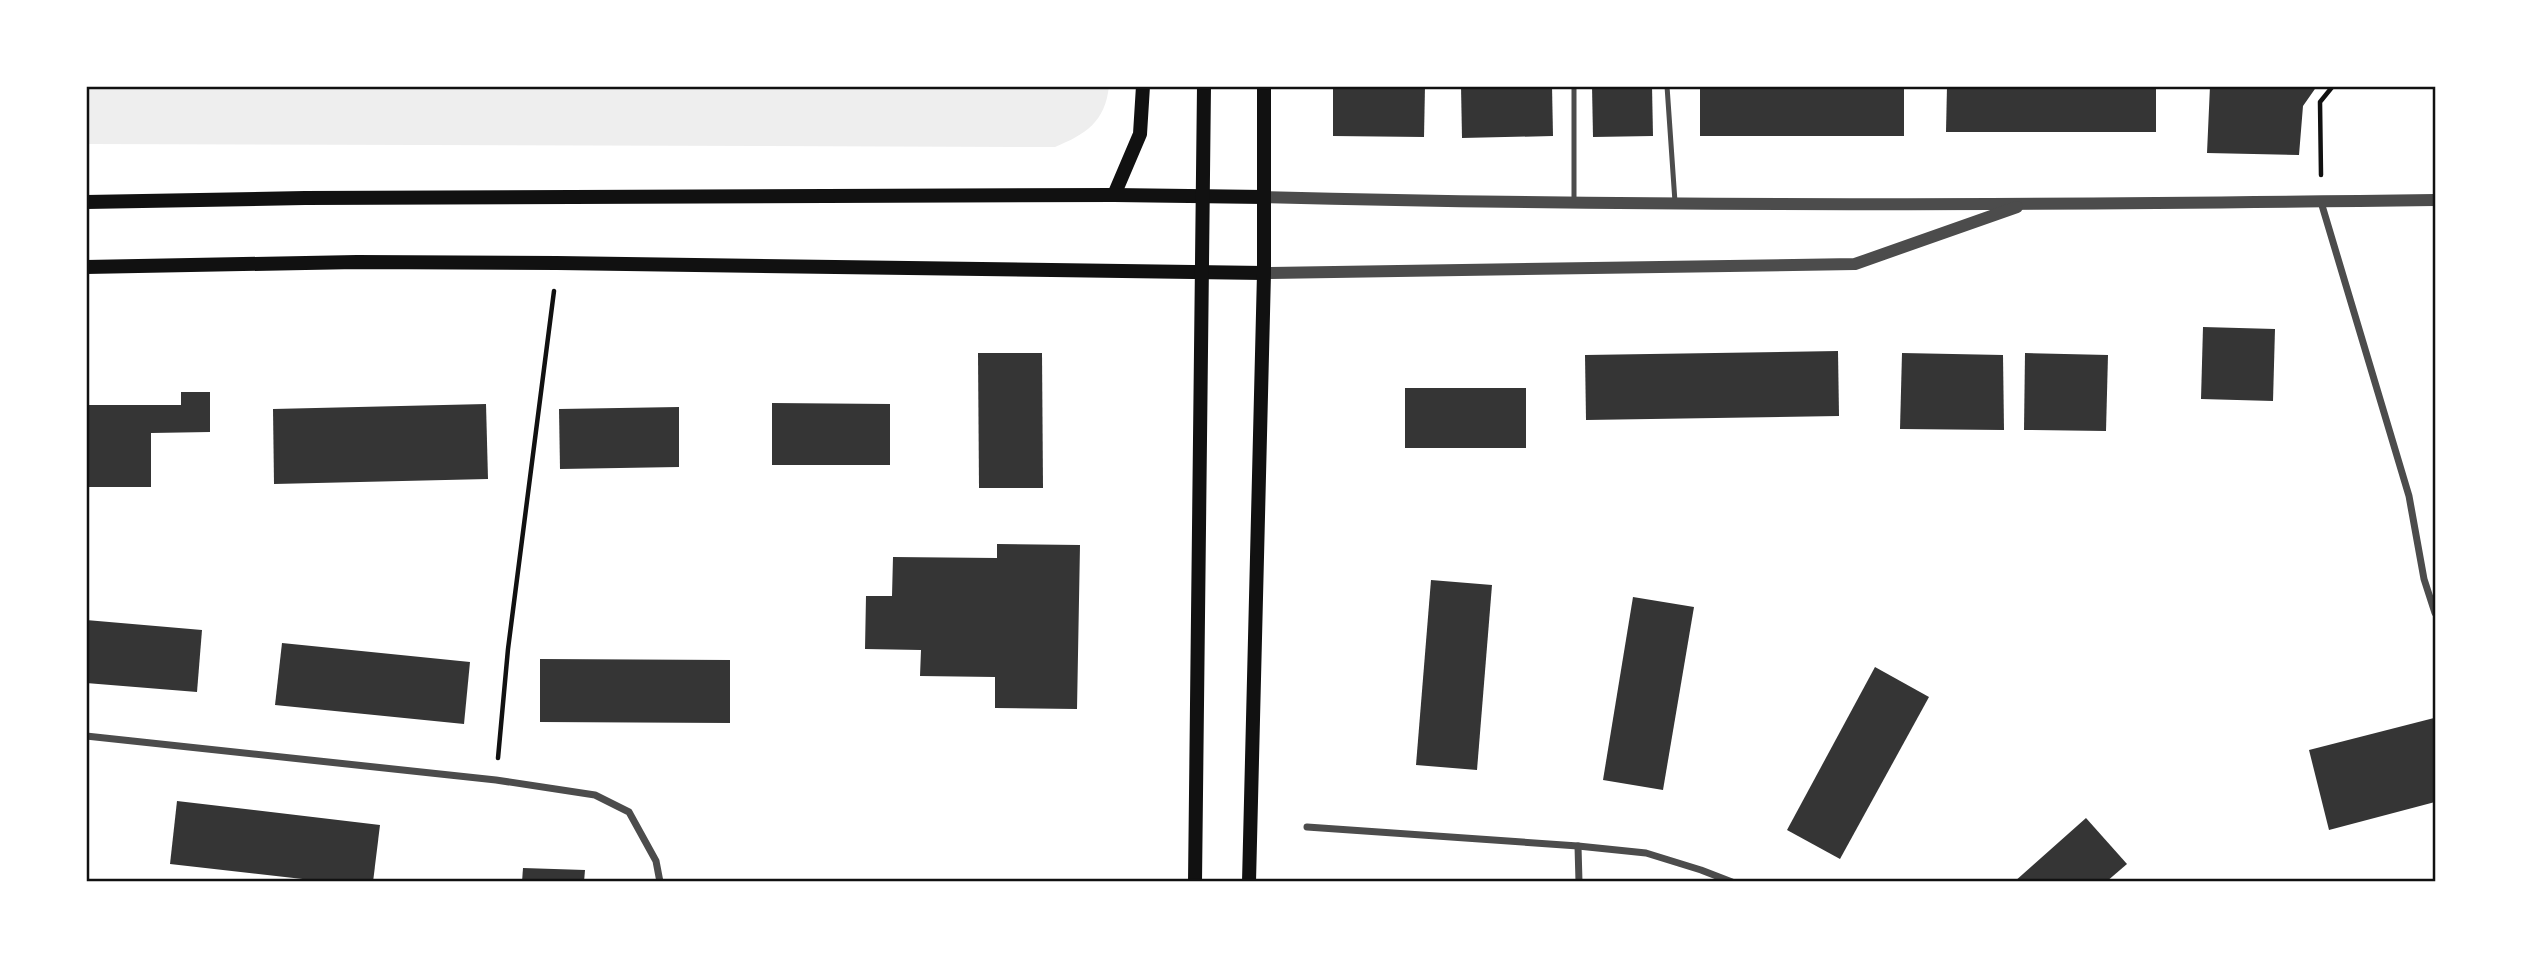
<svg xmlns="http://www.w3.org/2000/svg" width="2521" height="968" viewBox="0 0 2521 968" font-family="'Source Serif 4',serif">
<rect width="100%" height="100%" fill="#fff"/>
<path fill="#eee" d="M86,86H1109C1105,122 1086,134 1055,147L86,144Z"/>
<g fill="#353535">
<path d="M1333,86H1425L1424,137L1333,136Z"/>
<path d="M1461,86H1552L1553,136L1462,138Z"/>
<path d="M1592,86H1652L1653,136L1593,137Z"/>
<rect x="1700" y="86" width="204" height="50"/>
<path d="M1947,86H2156V132H1946Z"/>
<path d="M2210,86H2317L2303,106L2299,155L2207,153Z"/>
<path d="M2203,327L2275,329L2273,401L2201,399Z"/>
<path d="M1838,351L1839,416L1586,420L1585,355Z"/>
<path d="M978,353H1042L1043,488H979Z"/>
<path d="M1902,353L2003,355L2004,430L1900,429Z"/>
<path d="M2025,353L2108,355L2106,431L2024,430Z"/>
<rect x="1405" y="388" width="121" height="60"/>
<path d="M181,392H210V432L151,433V487H88V405H181Z"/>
<path d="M772,403L890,404V465H772Z"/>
<path d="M486,404L488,479L274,484L273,409Z"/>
<path d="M679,407V467L560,469L559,409Z"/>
<path d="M997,544L1080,545L1077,709L995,708V677L920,676L921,650L865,649L866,596H892L893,557L997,558Z"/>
<path d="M1431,580L1492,585L1477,770L1416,765Z"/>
<path d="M1633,597L1694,607L1663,790L1603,780Z"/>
<path d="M86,620L202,630L197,692L86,683Z"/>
<path d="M282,643L470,662L464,724L275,705Z"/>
<path d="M540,659L730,660V723L540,722Z"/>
<path d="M1875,667L1929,697L1840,859L1787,830Z"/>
<path d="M2434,718L2435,802L2329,830L2309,750Z"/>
<path d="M177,801L380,825L373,882H329L170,864Z"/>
<path d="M2086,818L2127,864L2106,882H2014Z"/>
<path d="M523,868L585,870L584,882H522Z"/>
</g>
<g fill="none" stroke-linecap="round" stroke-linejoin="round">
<g stroke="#111" stroke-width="4.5">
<path d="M2321,175L2320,102L2333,86"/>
<path d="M498,758L508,649L554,291"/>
</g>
<g stroke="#4c4c4c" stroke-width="5">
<path d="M1667,86L1675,202"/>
<path d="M1574,201V86"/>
</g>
<g stroke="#4c4c4c" stroke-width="7">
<path d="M2321,202L2409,496L2424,579L2435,613"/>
<path d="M86,736L496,780L595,795L629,812L656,861L660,882"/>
<path d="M1307,827L1578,846L1646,853L1701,870L1732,882"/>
<path d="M1578,846L1579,882"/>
</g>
<g stroke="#4c4c4c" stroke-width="12">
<path d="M1264,197C1654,207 2045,205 2435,200"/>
<path d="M1264,273L1855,264L2017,207"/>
</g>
<g stroke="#111" stroke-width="14">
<path d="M1114,195L1140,134L1143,86"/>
<path d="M86,202L305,198L1114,195L1264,197"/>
<path d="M86,267L357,262L557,263L1264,273"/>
<path d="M1195,882L1204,86"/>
<path d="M1249,882L1264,273V86"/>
</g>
</g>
<rect width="2521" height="968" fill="none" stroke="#ffffff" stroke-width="175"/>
<rect x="88" y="88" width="2346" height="792" fill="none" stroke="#111" stroke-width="2.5"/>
</svg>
